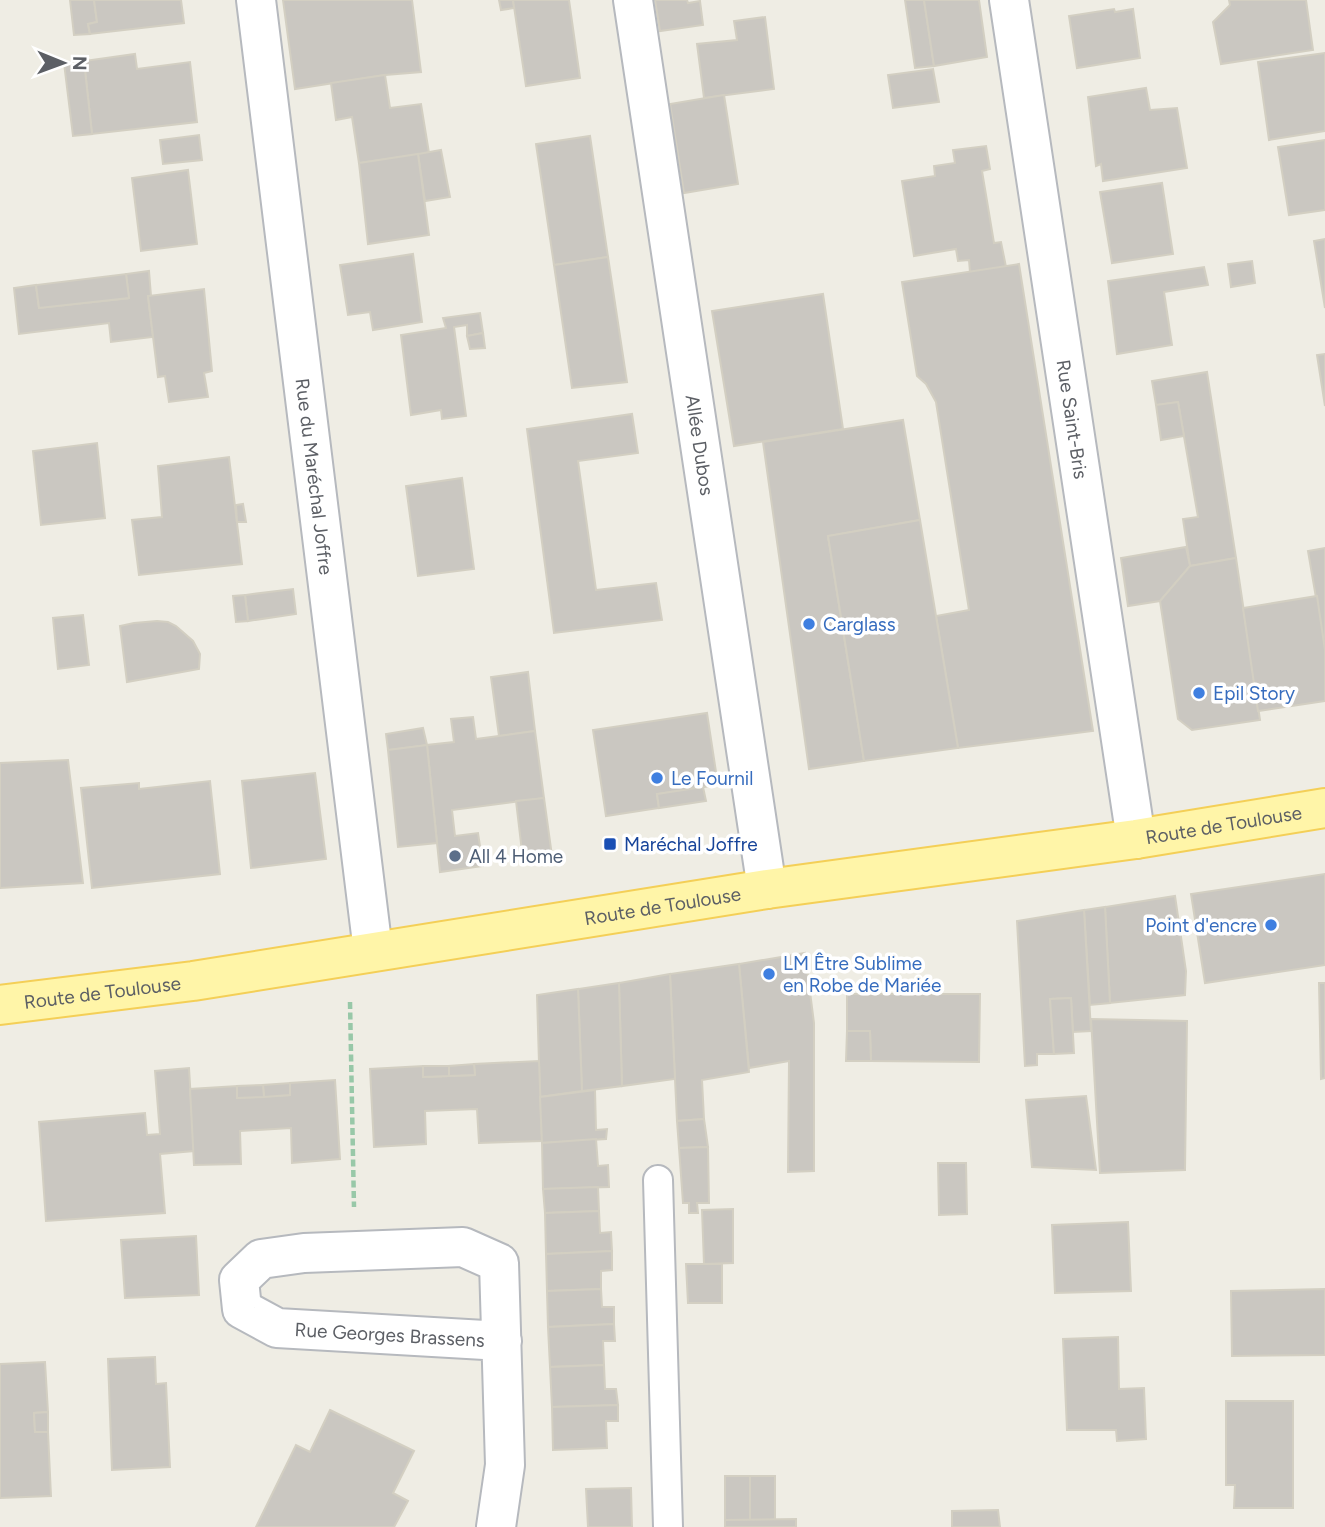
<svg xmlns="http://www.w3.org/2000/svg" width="1325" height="1527" viewBox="0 0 1325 1527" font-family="Figtree,sans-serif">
<rect width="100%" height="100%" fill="#efede4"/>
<g fill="#cac7c1" stroke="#d3cfc2" stroke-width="2">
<path d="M70,0H94L97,22L88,24L90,34L74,35Z"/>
<path d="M94,0H181L184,23L90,34L88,24L97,22Z"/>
<path d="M283,0H412L421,72L385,75L295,89Z"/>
<path d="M499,0H513L514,8L501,10Z"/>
<path d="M513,0H569L580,78L526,86Z"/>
<path d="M655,0H687L688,3L700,1L703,25L660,31Z"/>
<path d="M905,0H924L934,66L915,68Z"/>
<path d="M924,0H979L987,57L934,66Z"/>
<path d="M1229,0H1306L1313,50L1221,64L1213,22L1230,5Z"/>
<path d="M1114,9L1115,12L1133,9L1140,58L1077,68L1069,16Z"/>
<path d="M765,17L774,89L704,98L697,44L737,40L734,21Z"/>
<path d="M1325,53V131L1269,140L1258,62Z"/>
<path d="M135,54L137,69L190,62L197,122L92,134L84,61Z"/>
<path d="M84,61L92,134L73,136L64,63Z"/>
<path d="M933,69L939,102L893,108L888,75Z"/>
<path d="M385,75L390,108L421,104L429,153L359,163L352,117L336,120L331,83Z"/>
<path d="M1146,88L1150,110L1177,108L1187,168L1103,181L1101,164L1096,166L1088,97Z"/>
<path d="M724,95L738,184L684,193L670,104Z"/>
<path d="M199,135L202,160L163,164L160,140Z"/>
<path d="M590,136L608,257L554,265L536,144Z"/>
<path d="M1325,140V210L1289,215L1278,147Z"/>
<path d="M986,146L990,169L982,171L994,243L1001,242L1006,267L970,272L969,260L958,261L956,249L914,256L902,181L935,176L934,166L955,163L953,150Z"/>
<path d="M441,150L450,197L425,201L418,154Z"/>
<path d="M418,154L429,235L368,244L359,163Z"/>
<path d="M188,170L197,244L141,251L132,178Z"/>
<path d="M1162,183L1173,254L1112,263L1100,192Z"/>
<path d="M1325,239V308L1314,241Z"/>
<path d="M413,254L422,322L373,330L370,312L348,315L340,265Z"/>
<path d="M608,257L627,382L572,388L554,265Z"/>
<path d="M1252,261L1255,283L1231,287L1228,264Z"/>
<path d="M1019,264L1093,731L958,748L936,616L969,610L936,402L926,384L917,376L902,282Z"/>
<path d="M1204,267L1208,285L1164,292L1172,345L1117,354L1108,281Z"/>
<path d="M149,271L151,296H148L153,337L111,342L109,323L19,334L14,288L36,285L39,308L129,298L126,274Z"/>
<path d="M126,274L129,298L39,308L36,285Z"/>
<path d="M204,289L212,371L204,373L208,397L169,402L165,376L158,377L148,296Z"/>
<path d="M823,294L843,429L734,446L712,311Z"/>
<path d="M480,313L483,333L467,336V325L454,327L466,416L442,419L441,410L411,415L401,335L446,328L443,318Z"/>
<path d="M483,333L485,348L470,349L467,336Z"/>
<path d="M1325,354V406L1317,355Z"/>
<path d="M1207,372L1236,558L1190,566L1183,519L1198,517L1178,402L1156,405L1152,381Z"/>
<path d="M1178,402L1184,436L1161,440L1156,405Z"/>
<path d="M632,414L638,453L578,461L596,590L656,583L662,620L554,633L527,429Z"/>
<path d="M903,420L920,520L828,536L864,761L809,769L763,442Z"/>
<path d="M97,443L105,518L41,525L33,451Z"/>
<path d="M229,457L242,564L139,575L132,520L162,517L158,466Z"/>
<path d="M462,478L474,569L418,576L406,486Z"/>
<path d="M243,504L246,522H237L236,505Z"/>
<path d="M920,520L958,748L864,761L828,536Z"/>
<path d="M1186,547L1190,566L1160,601L1128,606L1121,558Z"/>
<path d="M1325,548V650L1308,551Z"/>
<path d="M1236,558L1260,720L1192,730L1178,719L1160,601L1190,566Z"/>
<path d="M293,589L296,614L248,621L245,595Z"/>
<path d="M245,595L248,621L236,622L233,596Z"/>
<path d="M1317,596L1325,650V701L1258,711L1243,608Z"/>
<path d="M83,615L89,665L58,669L53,618Z"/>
<path d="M157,621L168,622L176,626L193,641L200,654L199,669L127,682L120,626L134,623Z"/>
<path d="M528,672L535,731L499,736L491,677Z"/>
<path d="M707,713L718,785L657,794L659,808L606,816L593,730Z"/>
<path d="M473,717L476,739L535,731L544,798L452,810L455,836L478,833L483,866L440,872L427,745L454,742L451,719Z"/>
<path d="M423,728L427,745L388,750L386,734Z"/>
<path d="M427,745L437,843L398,847L388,750Z"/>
<path d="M68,760L83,883L0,888V763Z"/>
<path d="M315,773L326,859L251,868L242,781Z"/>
<path d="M210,781L220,874L92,888L81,788L139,783V789Z"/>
<path d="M703,787L706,801L659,808L657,794Z"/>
<path d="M544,798L552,856L523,860L516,801Z"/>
<path d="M1325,874V965L1205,983L1191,894Z"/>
<path d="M1175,896L1186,971L1185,995L1110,1003L1105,907Z"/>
<path d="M1105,907L1110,1003L1090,1005L1084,910Z"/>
<path d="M1084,910L1091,1031L1073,1032L1071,998L1050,999L1054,1054H1037V1065L1025,1066L1017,921Z"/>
<path d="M805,953L814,1023V1171L788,1172L789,1061L749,1068L739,964Z"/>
<path d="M739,964L749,1072L702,1080L704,1119L677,1121L670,974Z"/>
<path d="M670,974L675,1079L622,1086L619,983Z"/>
<path d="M619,983L622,1086L582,1091L578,989Z"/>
<path d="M1319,983H1325V1078L1321,1079Z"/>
<path d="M578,989L582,1091L540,1097L537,995Z"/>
<path d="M847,994H980L979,1062L871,1061L870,1031H847Z"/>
<path d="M1071,998L1074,1053L1054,1054L1050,999Z"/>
<path d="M1091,1019L1187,1021L1185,1170L1100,1173Z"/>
<path d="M847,1031H870L871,1061H846Z"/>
<path d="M539,1061L542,1141L479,1143L477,1109L425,1111L426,1144L374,1147L370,1069L423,1066V1077L475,1075L474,1064Z"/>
<path d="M474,1064L475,1075L449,1076V1066Z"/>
<path d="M423,1066H449V1076L423,1077Z"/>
<path d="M189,1068L194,1151L160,1154L165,1213L46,1221L39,1122L145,1113L147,1135L160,1134L155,1071Z"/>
<path d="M335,1080L340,1159L292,1163L291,1128L240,1131L241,1164L194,1165L190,1089L237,1086V1098L290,1095V1083Z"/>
<path d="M290,1083V1095L264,1097L263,1085Z"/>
<path d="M263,1085L264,1097L237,1098V1086Z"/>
<path d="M595,1090L596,1130L607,1129L606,1139L542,1143L540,1097Z"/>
<path d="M1086,1096L1096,1170L1032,1167L1026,1100Z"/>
<path d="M704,1119L708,1147L679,1148L677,1121Z"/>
<path d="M596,1139L598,1166L608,1165L609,1187L543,1189L542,1143Z"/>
<path d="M708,1147L709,1203H697L698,1213H689V1203H683L679,1148Z"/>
<path d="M938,1163H966L967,1214L939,1215Z"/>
<path d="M598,1187L599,1211L545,1213L543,1189Z"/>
<path d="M733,1209V1263L704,1264L702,1210Z"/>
<path d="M599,1211L600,1233L611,1232L612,1251L546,1254L545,1213Z"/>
<path d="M1128,1222L1131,1291L1055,1293L1052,1225Z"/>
<path d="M196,1236L199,1295L125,1298L121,1240Z"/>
<path d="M612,1251V1270L601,1271V1289L547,1291L546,1254Z"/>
<path d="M686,1264H722V1303H688Z"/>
<path d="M601,1289L602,1307H614V1324L548,1327L547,1291Z"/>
<path d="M1325,1289V1355L1232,1356L1231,1291Z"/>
<path d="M614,1324L615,1341H603L604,1365L550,1367L548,1327Z"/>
<path d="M1118,1337L1119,1389L1144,1388L1146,1439L1117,1441L1116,1430H1067L1063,1339Z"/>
<path d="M155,1357L156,1384L166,1383L170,1467L112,1470L108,1359Z"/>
<path d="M45,1362L48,1412L34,1413L35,1432H48L51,1496L0,1498V1364Z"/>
<path d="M604,1365L605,1389H616L618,1405L552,1407L550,1367Z"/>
<path d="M1226,1401H1293V1508H1234L1235,1485H1226Z"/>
<path d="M618,1405V1421H606L607,1448L553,1450L552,1407Z"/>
<path d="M330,1410L414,1451L393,1493L408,1501L394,1527H256L296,1445L310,1452Z"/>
<path d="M48,1412V1432H35L34,1413Z"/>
<rect x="725" y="1476" width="25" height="44"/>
<rect x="750" y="1476" width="25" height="44"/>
<path d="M631,1488L632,1527H588L586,1489Z"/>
<path d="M998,1510L1000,1527H952V1511Z"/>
<path d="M796,1519V1527H725V1520Z"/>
</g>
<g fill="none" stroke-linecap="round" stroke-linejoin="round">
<defs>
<path id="lane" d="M658,1180L668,1527"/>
<g id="street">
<path id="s1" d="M256,0L373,951"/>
<path id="s2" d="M633,0L767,889"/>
<path id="s3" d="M1009,0L1136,839"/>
<path id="s4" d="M496,1527L505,1465L499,1263L463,1247L304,1253L261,1259L239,1280L242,1309L277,1328L502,1341"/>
</g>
<g id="primary">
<path id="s5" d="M0,1005L193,981L767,889L1136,839L1325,808"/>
</g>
</defs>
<use href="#lane" stroke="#b6b9be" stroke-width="32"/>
<use href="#street" stroke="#b6b9be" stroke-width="42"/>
<use href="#primary" stroke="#f4cf57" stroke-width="42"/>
<path stroke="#98c8a8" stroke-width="4.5" stroke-dasharray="7 3.5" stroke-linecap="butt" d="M350,1002L354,1207"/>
<use href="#lane" stroke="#fff" stroke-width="28"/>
<use href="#street" stroke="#fff" stroke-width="38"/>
<use href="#primary" stroke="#fff5a8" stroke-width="38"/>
</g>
<g fill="#3f7fe0" stroke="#fff" stroke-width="2.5">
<circle cx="809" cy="624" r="7"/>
<circle cx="1199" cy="693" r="7"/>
<circle cx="657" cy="778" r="7"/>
<circle cx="1271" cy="925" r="7"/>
<circle cx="769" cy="974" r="7"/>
</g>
<rect fill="#1a4fb4" stroke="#fff" stroke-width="2.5" x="603" y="837" width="14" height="14" rx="3.5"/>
<circle fill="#5c6f8a" stroke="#fff" stroke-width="2.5" cx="455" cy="856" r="7"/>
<g text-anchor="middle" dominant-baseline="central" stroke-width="7" stroke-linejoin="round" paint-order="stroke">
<g font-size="19" fill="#5c5f65" stroke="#fff">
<text stroke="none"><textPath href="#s3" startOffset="424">Rue Saint-Bris</textPath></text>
<text stroke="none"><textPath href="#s2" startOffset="450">Allée Dubos</textPath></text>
<text stroke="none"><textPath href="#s1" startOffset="480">Rue du Maréchal Joffre</textPath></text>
<text stroke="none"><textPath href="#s5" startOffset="1237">Route de Toulouse</textPath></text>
<text stroke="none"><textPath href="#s5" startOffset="670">Route de Toulouse</textPath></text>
<text stroke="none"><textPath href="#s5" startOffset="103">Route de Toulouse</textPath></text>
<text stroke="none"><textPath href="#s4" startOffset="719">Rue Georges Brassens</textPath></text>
</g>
<g font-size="19" fill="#366cbe" stroke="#fff" text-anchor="start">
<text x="823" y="624">Carglass</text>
<text x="1213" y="693">Epil Story</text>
<text x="671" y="778">Le Fournil</text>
<text x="1257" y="925" text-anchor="end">Point d'encre</text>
<text x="783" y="963">LM Être Sublime<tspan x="783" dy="22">en Robe de Mariée</tspan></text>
</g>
<g font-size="19" fill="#164399" stroke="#fff" text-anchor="start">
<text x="624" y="844">Maréchal Joffre</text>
</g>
<g font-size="19" fill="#4e5e75" stroke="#fff" text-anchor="start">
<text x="469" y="856">All 4 Home</text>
</g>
</g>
<g transform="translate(63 63) rotate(91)" stroke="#ffffff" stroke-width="5" paint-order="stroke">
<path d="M0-5L12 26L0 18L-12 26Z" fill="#5c5f65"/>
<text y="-10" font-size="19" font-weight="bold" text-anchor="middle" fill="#5c5f65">N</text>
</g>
</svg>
